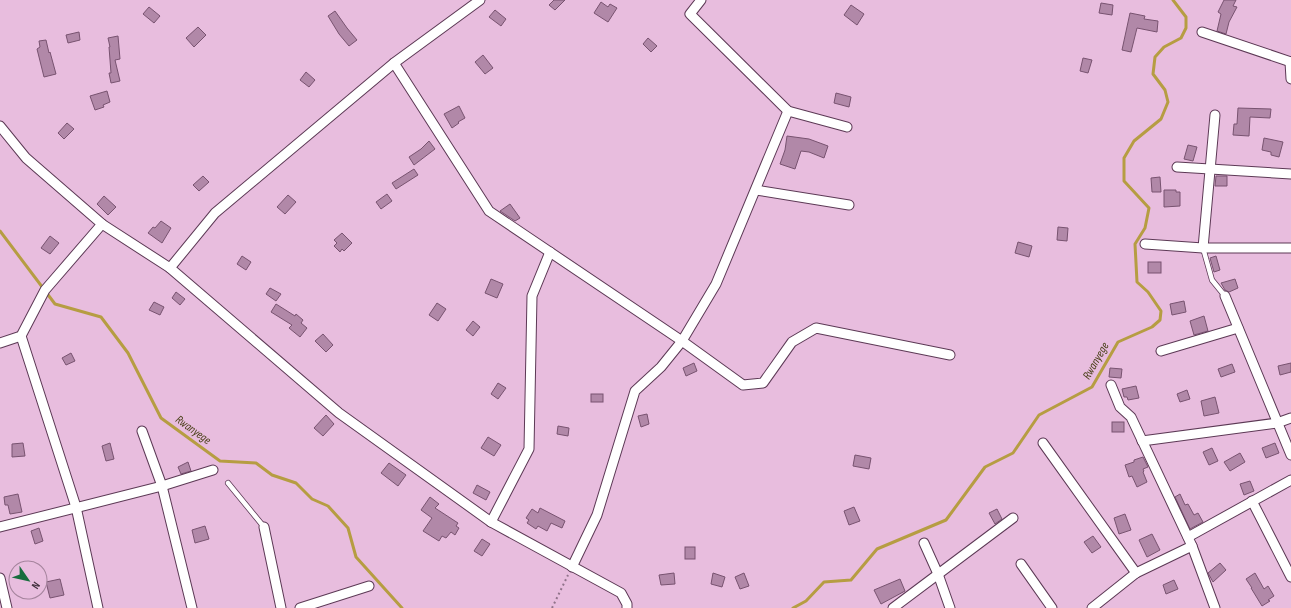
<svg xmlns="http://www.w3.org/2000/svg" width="1291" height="608" viewBox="0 0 1291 608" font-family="'Sofia Sans Condensed',sans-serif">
<rect width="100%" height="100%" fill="#e8bdde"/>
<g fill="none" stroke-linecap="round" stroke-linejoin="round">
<g stroke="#b69d42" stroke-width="3">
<path d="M0,231L55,304L101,317L128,353L161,418L220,461L256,463L272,475L296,483L312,499L328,506L348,528L356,557L402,608"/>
<path d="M793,608L806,601L824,582L851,580L877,549L946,520L985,467L1013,453L1039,415L1092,387L1118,342L1152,327L1160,320L1161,311L1148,292L1137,282L1135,244L1145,228L1149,208L1124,181V158L1134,141L1161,119L1168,102L1165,90L1153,74L1155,57L1164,47L1181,38L1186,28V17L1173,0"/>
</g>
</g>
<g fill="#b188a8" stroke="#785370">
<path d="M554,0H565L555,10L549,5Z"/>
<path d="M1224,0H1236L1233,6L1237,7L1229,22L1226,34L1217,31L1221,14L1218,12Z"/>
<path d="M601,2L608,7L610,4L617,8L608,22L594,13Z"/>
<path d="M1101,3L1113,5L1112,15L1099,13Z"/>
<path d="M851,5L864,14L857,25L844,15Z"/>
<path d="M149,7L160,16L154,23L143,14Z"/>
<path d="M495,10L506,19L501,26L489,17Z"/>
<path d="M335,11L347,28L357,40L349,46L339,34L328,16Z"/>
<path d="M1130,13L1145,16L1144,19L1158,21L1157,32L1137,28L1131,52L1122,50Z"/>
<path d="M198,27L206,35L194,47L186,38Z"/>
<path d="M79,32L80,40L68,43L66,35Z"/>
<path d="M118,36L120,59L115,60L120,81L111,83L109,73H111L109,47H110L108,38Z"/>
<path d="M648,38L657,46L651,52L643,44Z"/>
<path d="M46,40L49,53L50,52L56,74L44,77L37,49L40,47L39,41Z"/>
<path d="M483,55L493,68L485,74L475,62Z"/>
<path d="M1083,58L1092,60L1088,73L1080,71Z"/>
<path d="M306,72L315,80L309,87L300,80Z"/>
<path d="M107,91L110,102L103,105L104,107L95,110L90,96Z"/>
<path d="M836,93L851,97L849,107L834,103Z"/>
<path d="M459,106L465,118L458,122L459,123L452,128L444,114Z"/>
<path d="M1238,108L1271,109L1270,118L1250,117L1249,136L1233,135L1234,124H1237Z"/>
<path d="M67,123L74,129L64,139L58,133Z"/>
<path d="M787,136L809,139L828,146L824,158L809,152L801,151L795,169L780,164L785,150Z"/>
<path d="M1264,138L1283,142L1279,157L1271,155V152L1262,150Z"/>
<path d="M429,141L435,149L414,165L409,157L421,149Z"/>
<path d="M1188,145L1197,147L1193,161L1184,159Z"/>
<path d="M414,169L418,175L396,189L392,183Z"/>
<path d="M203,176L209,182L199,191L193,185Z"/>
<path d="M1216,176H1227V186H1215Z"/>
<path d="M1160,177L1161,192H1152L1151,178Z"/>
<path d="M1164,190H1176V192H1180V206L1164,207Z"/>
<path d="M387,194L392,201L381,209L376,202Z"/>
<path d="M288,195L296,202L285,214L277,207Z"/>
<path d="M104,196L116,207L108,215L97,204Z"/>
<path d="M510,204L520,218L515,221L500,211Z"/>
<path d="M161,221L171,228L162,243L148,233L153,227L155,228Z"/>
<path d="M1058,227L1068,228L1067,241L1057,240Z"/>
<path d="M342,233L352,243L344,251L342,249L340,252L334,246L337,243L334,240Z"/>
<path d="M50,236L59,243L50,254L41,248Z"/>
<path d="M1018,242L1032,246L1029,257L1015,253Z"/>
<path d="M242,256L251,262L246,270L237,264Z"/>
<path d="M1216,256L1220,270L1214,272L1210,258Z"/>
<rect x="1148" y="262" width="13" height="11"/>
<path d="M491,279L503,284L497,298L485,293Z"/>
<path d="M1235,279L1238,288L1229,292L1225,290L1221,283Z"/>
<path d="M270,288L281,294L276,301L266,294Z"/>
<path d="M176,292L185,299L180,305L172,298Z"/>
<path d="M1184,301L1186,312L1172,315L1170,304Z"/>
<path d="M154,302L164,307L160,315L149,310Z"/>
<path d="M437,303L446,309L438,321L429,315Z"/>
<path d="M276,304L295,316L296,314L303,320L301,323L307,328L300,337L289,328L292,325L271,312Z"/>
<path d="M1204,316L1208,331L1194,335L1190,321Z"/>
<path d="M473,321L480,327L473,336L466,330Z"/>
<path d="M323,334L333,345L326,352L315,341Z"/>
<path d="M71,353L75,361L66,365L62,358Z"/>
<path d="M694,363L697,371L686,376L683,368Z"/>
<path d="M1291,363V372L1280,375L1278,366Z"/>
<path d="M1232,364L1235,372L1221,377L1218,369Z"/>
<path d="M1110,368L1122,369L1121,378L1109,377Z"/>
<path d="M498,383L506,388L498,399L491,394Z"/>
<path d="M1136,386L1139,398L1128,400L1127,397H1124L1122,389Z"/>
<path d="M1187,390L1190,399L1180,402L1177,394Z"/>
<rect x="591" y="394" width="12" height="8"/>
<path d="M1215,397L1219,413L1204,416L1201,401Z"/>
<path d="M647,414L649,424L641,427L638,416Z"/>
<path d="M326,415L334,424L323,436L314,428Z"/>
<rect x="1112" y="422" width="12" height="10"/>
<path d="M558,426L569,428L568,436L557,434Z"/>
<path d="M488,437L501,445L494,456L481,448Z"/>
<path d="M23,443L25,456L12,457V444Z"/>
<path d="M110,443L114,459L106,461L102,446Z"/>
<path d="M1275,443L1279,453L1266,458L1262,448Z"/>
<path d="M1212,448L1218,461L1209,465L1203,452Z"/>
<path d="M1240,453L1245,462L1230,471L1224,462Z"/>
<path d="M855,455L871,458L869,469L853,466Z"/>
<path d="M1143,457L1148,467L1143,469L1144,471L1143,472L1147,482L1137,487L1132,476L1129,477L1125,465L1134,462V460Z"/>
<path d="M188,462L191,471L181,474L178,467Z"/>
<path d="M389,463L406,475L398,486L381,473Z"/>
<path d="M1250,481L1254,491L1244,495L1240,484Z"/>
<path d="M477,485L490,492L486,500L473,493Z"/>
<path d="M18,494L22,512L10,514L8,505H5L4,497Z"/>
<path d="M1180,494L1185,505L1188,504L1194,515L1198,513L1203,522L1190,529L1175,497Z"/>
<path d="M430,497L439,504L435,508L458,523L456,526L459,528L455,535L451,532L446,538L442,536L439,541L423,531L432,518L421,510Z"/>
<path d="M854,507L860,521L849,525L844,511Z"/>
<path d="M540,508L565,521L562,528L551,523L547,531L538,526L536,529L527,523L529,520L526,518L532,509L538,513Z"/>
<path d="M997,509L1002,519L995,524L989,513Z"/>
<path d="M1125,514L1131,530L1119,534L1114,518Z"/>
<path d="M205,526L209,539L195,543L192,530Z"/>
<path d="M39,528L43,541L35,544L31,531Z"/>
<path d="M1152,534L1160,550L1147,557L1139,540Z"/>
<path d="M1093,536L1101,547L1092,553L1084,542Z"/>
<path d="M482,539L490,544L482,556L474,551Z"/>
<rect x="685" y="547" width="10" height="12"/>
<path d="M1220,563L1226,570L1213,582L1208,573Z"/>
<path d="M674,573L675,584L661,585L659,575Z"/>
<path d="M713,573L725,577L722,587L711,584Z"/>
<path d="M744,573L749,586L740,589L735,577Z"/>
<path d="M1255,573L1264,589L1268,586L1274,596L1268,600L1270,601L1262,606L1251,588H1252L1246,579Z"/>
<path d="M60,579L64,595L50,598L46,582Z"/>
<path d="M900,579L905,591L881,604L874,590Z"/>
<path d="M1174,580L1178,589L1166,594L1163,585Z"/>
</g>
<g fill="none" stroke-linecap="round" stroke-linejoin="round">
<defs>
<g id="lane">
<path d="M1203,248L1212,280L1225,296"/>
<path d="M228,483L264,527"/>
</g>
<g id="street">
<path d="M701,0L690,14L788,111L847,127"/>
<path d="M1202,32L1291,62"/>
<path d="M1290,62L1291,79"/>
<path d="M394,63L489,211L682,341L743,385L763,383L792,342L816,328L950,355"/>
<path d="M0,126L26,158L102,224L170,268L339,413L491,522L621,593L627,604V608"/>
<path d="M1177,167L1291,174"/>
<path d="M756,190L849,205"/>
<path d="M1145,244L1203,248H1291"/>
<path d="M1203,248L1215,115"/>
<path d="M170,268L215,213L394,63L480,0"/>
<path d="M1225,296L1291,455"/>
<path d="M21,336L76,507L98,608"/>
<path d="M0,343L21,336L45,290L102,224"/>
<path d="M1161,351L1238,328"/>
<path d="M1111,385L1120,407L1131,417L1192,546L1215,608"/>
<path d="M142,431L162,486L192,608"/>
<path d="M1142,441L1277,423L1291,418"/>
<path d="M1043,443L1136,573"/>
<path d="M1252,501L1291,577"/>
<path d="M491,522L529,449L532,296L550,252"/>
<path d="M0,527L162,486L213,470"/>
<path d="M264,527L281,608"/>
<path d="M1188,537L1291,480"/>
<path d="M924,543L938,574L950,608"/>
<path d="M1021,564L1052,608"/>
<path d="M572,567L597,515L635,391L661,367L682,341L716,284L788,111"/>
<path d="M0,578L7,608"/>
<path d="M300,608L369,586"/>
<path d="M893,608L1013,518"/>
<path d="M1092,608L1136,573L1192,546"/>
</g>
</defs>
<use href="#lane" stroke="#5c3955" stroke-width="6"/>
<use href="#street" stroke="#5c3955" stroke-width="11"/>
<path stroke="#90738a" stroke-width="2" stroke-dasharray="2 3" stroke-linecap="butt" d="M552,608L568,575"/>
<use href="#lane" stroke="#fff" stroke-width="4.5"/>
<use href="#street" stroke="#fff" stroke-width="9"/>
</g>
<g text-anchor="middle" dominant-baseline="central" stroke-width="3" stroke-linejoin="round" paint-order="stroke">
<g font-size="12" font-style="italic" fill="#4a4019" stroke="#e8bdde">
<text transform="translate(1096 361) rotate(-60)">Rwanyege</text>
<text transform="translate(193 430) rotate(36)">Rwanyege</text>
</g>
</g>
<g transform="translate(28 580) rotate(124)"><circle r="19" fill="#e8bdde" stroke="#a5849d"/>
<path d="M0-3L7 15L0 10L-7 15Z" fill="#186d3e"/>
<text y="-6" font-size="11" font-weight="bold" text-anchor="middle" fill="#402f3c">N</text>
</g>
</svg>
